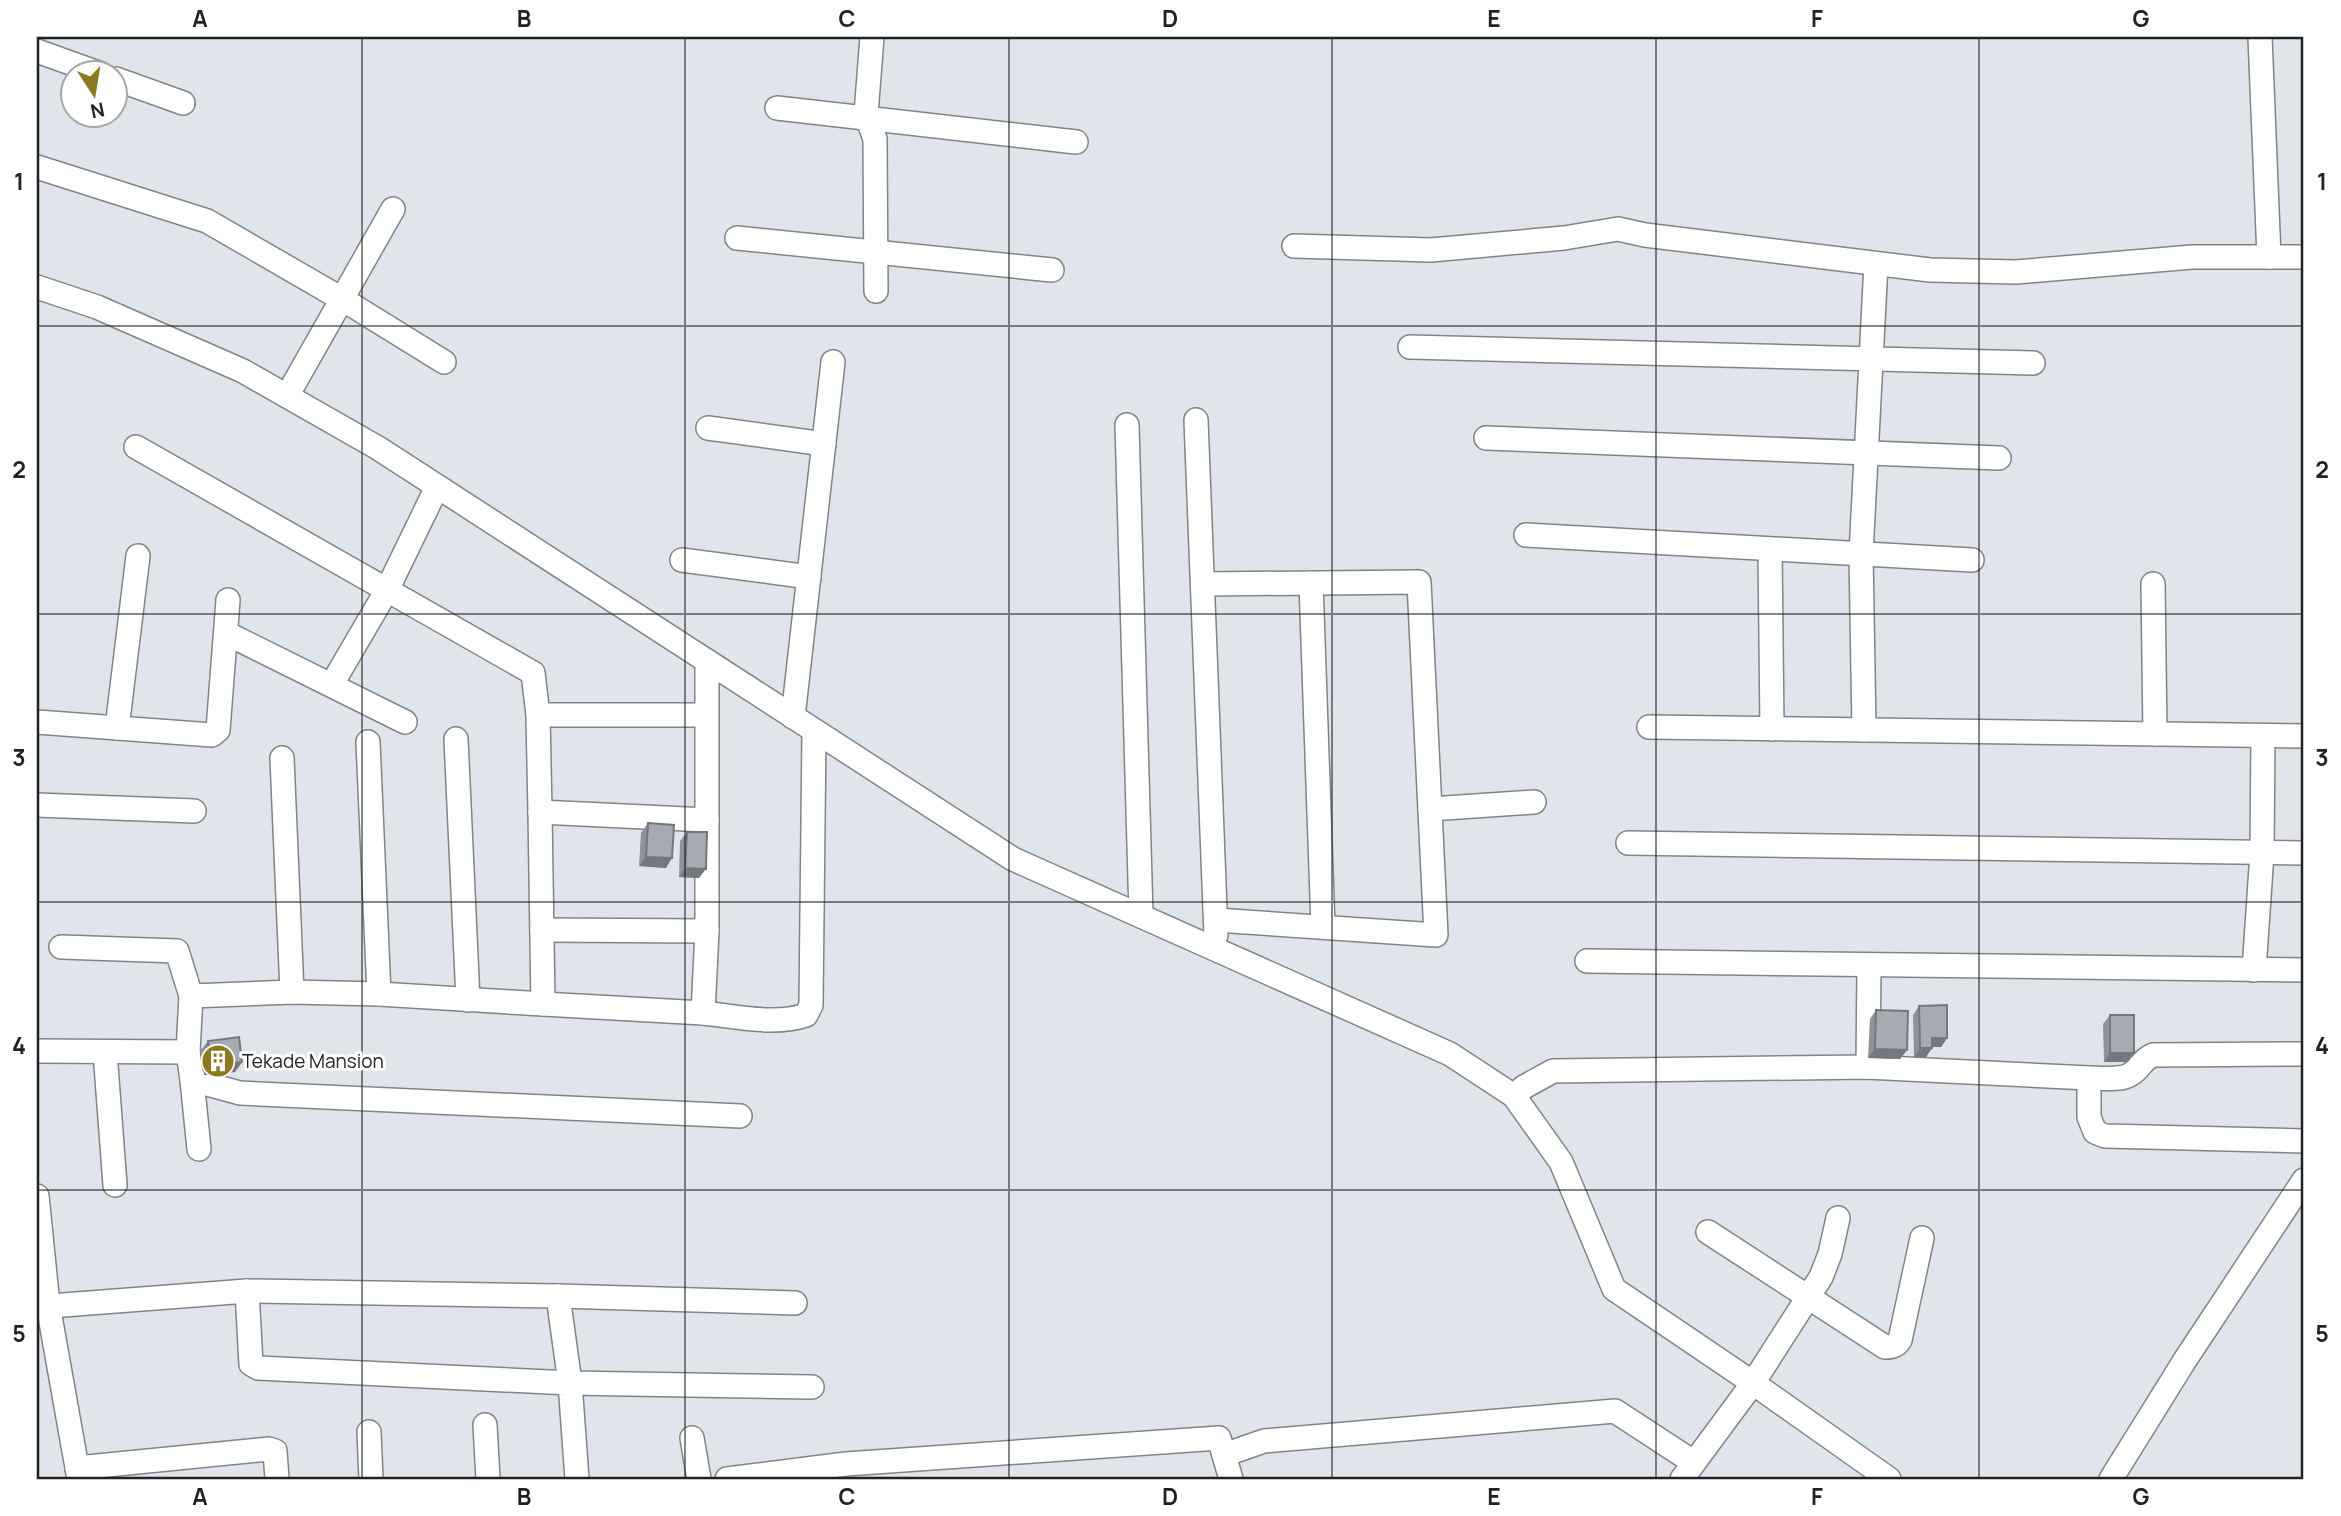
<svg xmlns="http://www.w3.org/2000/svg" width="2341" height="1516" viewBox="0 0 2341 1516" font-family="Manrope,sans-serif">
<rect width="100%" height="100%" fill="#e0e5ec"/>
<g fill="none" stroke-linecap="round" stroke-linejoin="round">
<defs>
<g id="street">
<path d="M872,37L866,114L875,139L876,291"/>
<path d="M2260,37L2269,257"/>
<path d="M37,51L101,74"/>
<path d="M116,79L183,103"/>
<path d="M777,108L1076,142"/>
<path d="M37,167L207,221L347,302L444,362"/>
<path d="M737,238L1052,270"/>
<path d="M1294,246L1431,250L1564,238L1618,229L1645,235L1930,270L2016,272L2192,257H2304"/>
<path d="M37,287L97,307L243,371L378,448L1013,859L1450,1054L1514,1096L1561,1162L1614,1289L1753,1383L1889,1479"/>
<path d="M1410,347L2033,363"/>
<path d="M287,396L393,209"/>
<path d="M1196,420L1216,935"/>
<path d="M1127,425L1141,915"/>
<path d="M708,428L824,444"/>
<path d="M1486,438L1999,458"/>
<path d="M136,447L533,673L538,715H706"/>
<path d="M1526,535L1972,560"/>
<path d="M1770,549L1772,729"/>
<path d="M682,560L809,577"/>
<path d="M1311,583L1323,927"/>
<path d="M1203,584L1419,582L1436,935L1216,920"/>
<path d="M2153,584L2155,734"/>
<path d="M226,633L405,722"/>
<path d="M707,661V820"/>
<path d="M332,684L387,590L437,487"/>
<path d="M538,715L540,812"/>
<path d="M793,717L833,362"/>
<path d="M37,722L212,735L218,730L228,600"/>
<path d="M1649,727L2304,736"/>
<path d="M117,728L138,556"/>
<path d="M1864,730L1861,554L1876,264"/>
<path d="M456,739L468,1000"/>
<path d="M368,742L379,994"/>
<path d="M282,758L292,992"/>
<path d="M37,805L194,811"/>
<path d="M1430,809L1534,802"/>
<path d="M1628,843L2304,853"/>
<path d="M542,930L707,931"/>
<path d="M61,947L177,951L191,996L292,992L379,994L543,1004L540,812L707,820V931L703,1013C735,1016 775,1026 806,1015L811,1005L814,731"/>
<path d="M1587,961L2304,970"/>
<path d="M2254,970L2262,853L2263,736"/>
<path d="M543,1004L703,1013"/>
<path d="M37,1051L188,1052L191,996"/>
<path d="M105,1052L115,1185"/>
<path d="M188,1052L192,1080L240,1093L740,1116"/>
<path d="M1868,1067L1869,965"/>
<path d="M2089,1078V1117L2095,1132L2105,1136L2304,1141"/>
<path d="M192,1080L199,1149"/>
<path d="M1514,1096L1524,1087L1553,1071L1866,1067L2089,1078C2101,1078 2121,1081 2131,1074C2141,1068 2141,1060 2153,1055L2304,1054"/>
<path d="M37,1196L48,1305L79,1479"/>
<path d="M1708,1232L1885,1347C1892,1347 1896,1346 1900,1340L1922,1238"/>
<path d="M247,1291L251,1364L258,1368L570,1383L577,1479"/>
<path d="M558,1296L570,1383L812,1387"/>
<path d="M37,1307L247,1291L558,1296L795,1303"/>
<path d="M485,1425L488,1479"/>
<path d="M369,1432L371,1479"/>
<path d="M692,1438L699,1479"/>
<path d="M1224,1455L1264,1441L1615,1411L1693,1462"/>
<path d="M77,1468L269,1449L275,1451L277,1479"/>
<path d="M727,1479L846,1464L1219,1438L1231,1479"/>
<path d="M1682,1479L1753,1383L1821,1277L1830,1254L1838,1218"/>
<path d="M2111,1479L2185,1360L2304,1180"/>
</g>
</defs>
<use href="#street" stroke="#80848a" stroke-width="26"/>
<use href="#street" stroke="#fff" stroke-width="23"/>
</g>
<g fill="#8f9298">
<path d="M648,823L666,868L639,866L641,833Z"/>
<path d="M687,832L699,878L679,877L680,841Z"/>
<path d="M1919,1006L1947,1038L1941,1047H1932L1926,1057H1914L1913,1015Z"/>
<path d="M1876,1010L1907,1050L1900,1059L1868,1058L1870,1019Z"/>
<path d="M2110,1015L2134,1053L2127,1062H2104L2103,1024Z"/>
<path d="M208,1041L242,1062L235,1072L204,1075L201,1050Z"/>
</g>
<g fill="#74777c">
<path d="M646,857L672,858L666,868L639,866Z"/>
<path d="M685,868L706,869L699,878L679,877Z"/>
<path d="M1932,1038H1947L1941,1047H1925Z"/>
<path d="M1920,1048H1932L1926,1057H1914Z"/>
<path d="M1875,1049L1907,1050L1900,1059L1868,1058Z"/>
<path d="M2110,1053H2134L2127,1062H2104Z"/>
<path d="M242,1062L235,1072L204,1075L210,1066Z"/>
</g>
<g fill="#a6aab1" stroke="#74777c" stroke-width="2">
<path d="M648,823L674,825L672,858L646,857Z"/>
<path d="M687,832H707L706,869L685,868Z"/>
<path d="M1947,1005V1038H1932V1048H1920L1919,1006Z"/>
<path d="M1876,1010L1908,1011L1907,1050L1875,1049Z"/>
<rect x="2110" y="1015" width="24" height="38"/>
<path d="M239,1037L242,1062L210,1066L208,1041Z"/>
</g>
<path fill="none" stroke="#212225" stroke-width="2" stroke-opacity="0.55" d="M362,37V1479M685,37V1479M1009,37V1479M1332,37V1479M1656,37V1479M1979,37V1479M37,326H2304M37,614H2304M37,902H2304M37,1190H2304"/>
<defs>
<symbol id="building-disc" viewBox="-11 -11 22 22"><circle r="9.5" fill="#8d791e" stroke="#fff"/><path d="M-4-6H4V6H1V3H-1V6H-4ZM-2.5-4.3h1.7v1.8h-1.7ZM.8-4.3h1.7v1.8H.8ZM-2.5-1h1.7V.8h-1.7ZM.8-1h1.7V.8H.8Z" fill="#fff"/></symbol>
</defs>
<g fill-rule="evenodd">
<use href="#building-disc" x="199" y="1042" width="38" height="38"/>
</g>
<g text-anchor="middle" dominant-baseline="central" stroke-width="6" stroke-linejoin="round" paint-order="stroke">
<g font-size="19" fill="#212225" stroke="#fff" text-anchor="start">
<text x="242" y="1061">Tekade Mansion</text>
</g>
</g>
<rect width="2341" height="1516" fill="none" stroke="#ffffff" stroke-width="77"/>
<g transform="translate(94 94) rotate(168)"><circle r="33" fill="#ffffff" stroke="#a6a7a8" stroke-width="2"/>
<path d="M0-5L12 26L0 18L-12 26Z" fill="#8d791e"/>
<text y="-10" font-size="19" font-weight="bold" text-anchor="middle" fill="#212225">N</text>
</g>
<rect x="38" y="38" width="2264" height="1440" fill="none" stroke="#212225" stroke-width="2.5"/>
<g font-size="23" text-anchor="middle" font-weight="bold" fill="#212225">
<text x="200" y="27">A</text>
<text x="524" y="27">B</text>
<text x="847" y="27">C</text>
<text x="1170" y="27">D</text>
<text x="1494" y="27">E</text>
<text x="1817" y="27">F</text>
<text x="2141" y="27">G</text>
<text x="19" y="190">1</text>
<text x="2322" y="190">1</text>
<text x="19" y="478">2</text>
<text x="2322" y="478">2</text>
<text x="19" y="766">3</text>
<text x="2322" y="766">3</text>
<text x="19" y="1054">4</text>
<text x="2322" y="1054">4</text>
<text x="19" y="1342">5</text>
<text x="2322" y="1342">5</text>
<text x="200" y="1505">A</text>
<text x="524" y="1505">B</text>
<text x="847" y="1505">C</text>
<text x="1170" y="1505">D</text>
<text x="1494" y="1505">E</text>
<text x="1817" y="1505">F</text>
<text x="2141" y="1505">G</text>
</g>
</svg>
